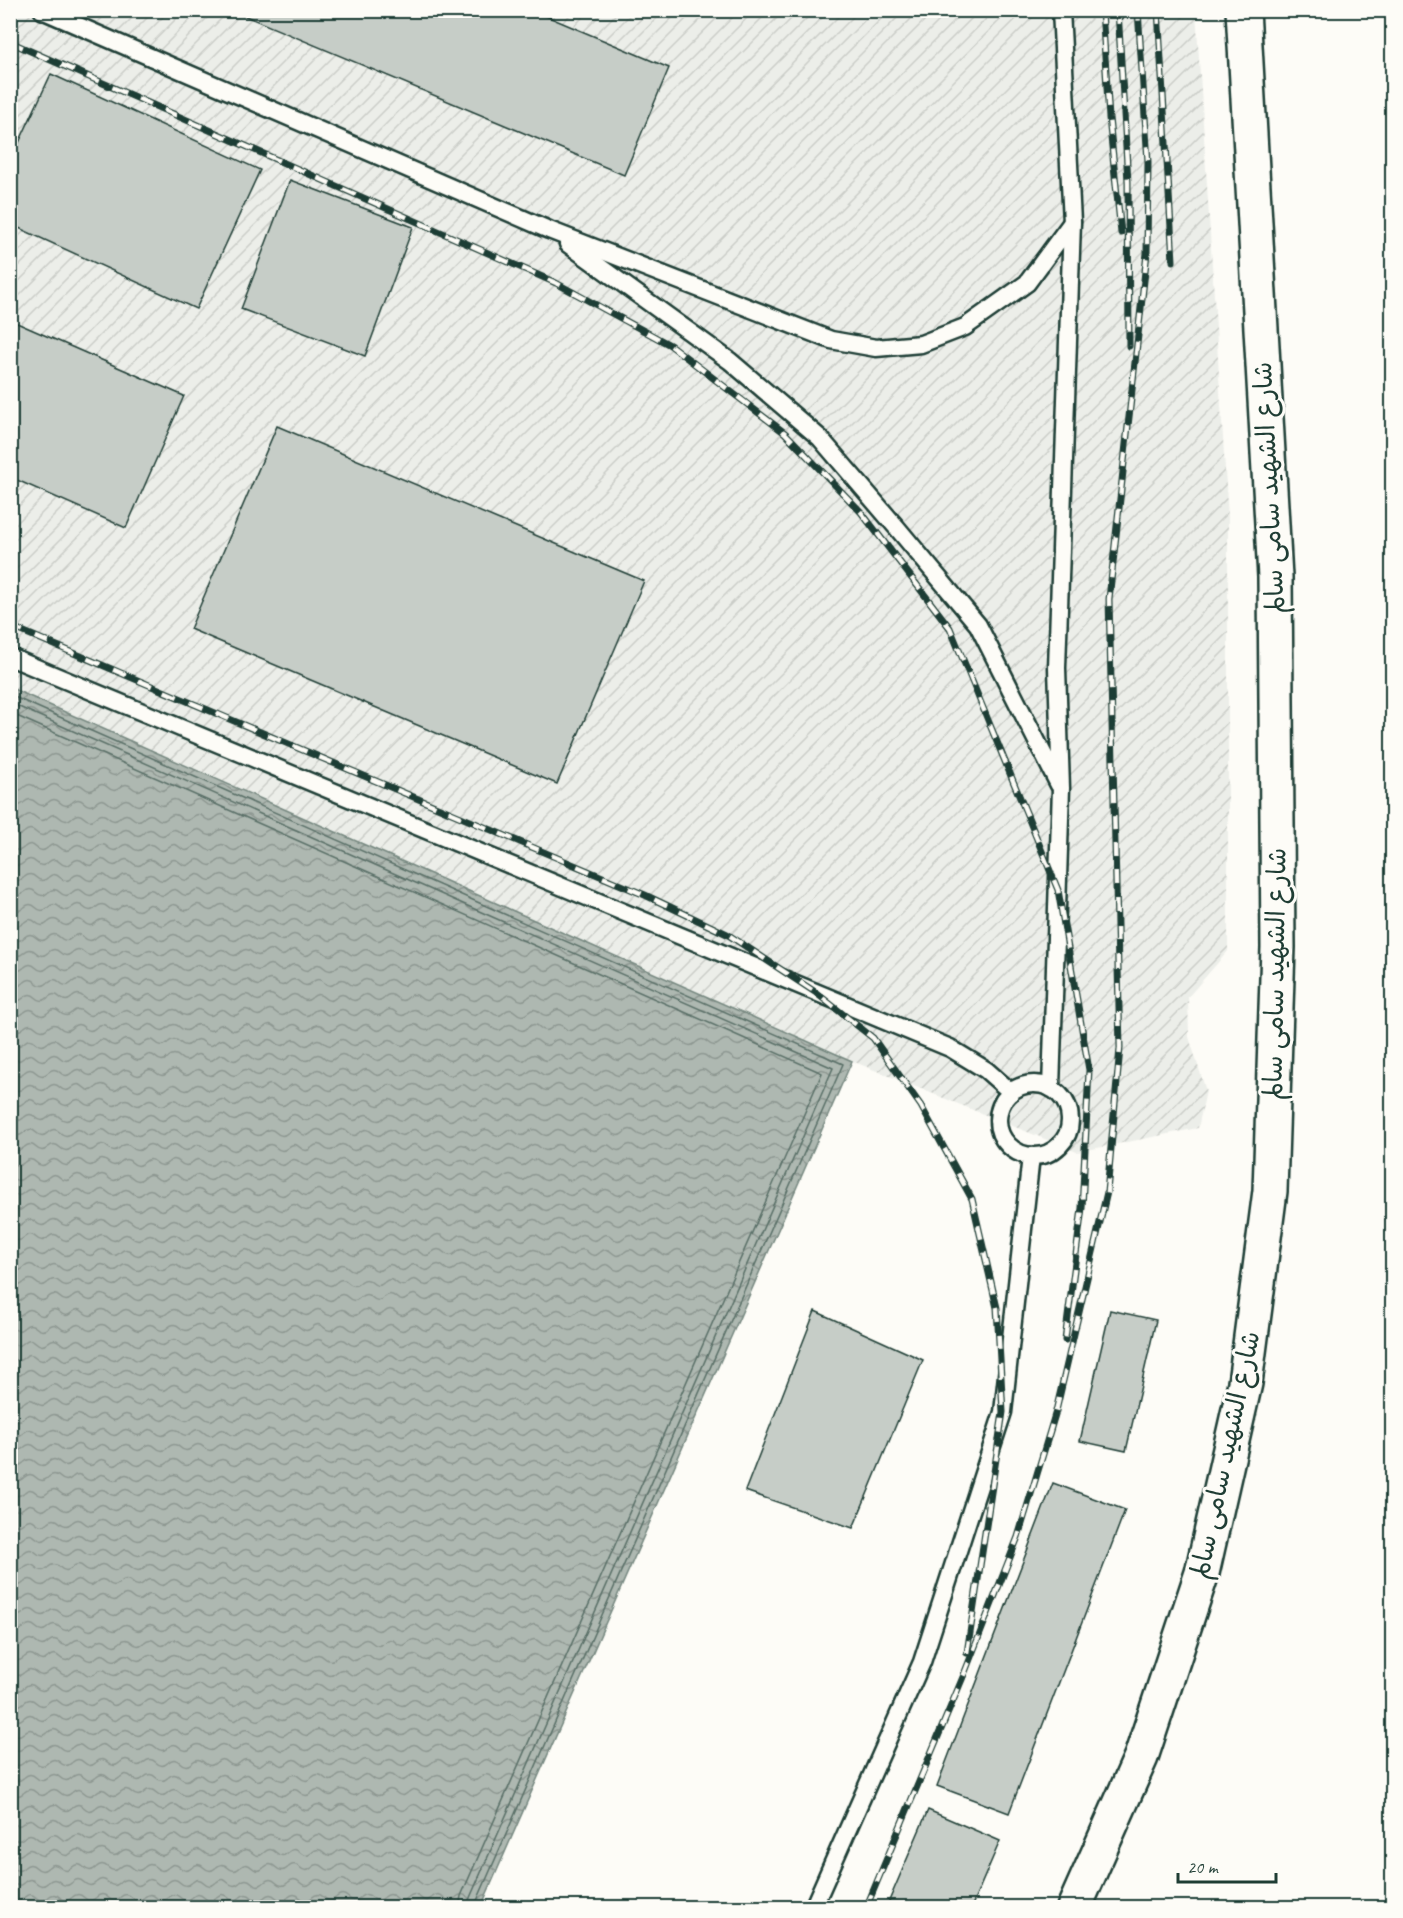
<svg xmlns="http://www.w3.org/2000/svg" width="1403" height="1918" viewBox="0 0 1403 1918" font-family="Caveat,'Playpen Sans Arabic',sans-serif">
<defs>
<pattern id="industrial-furrows" width="10" height="10" patternUnits="userSpaceOnUse" patternTransform="scale(1.5)"><rect width="10" height="10" fill="#eceee9"/><path d="M-1 1l2-2M0 10L10 0M9 11l2-2" fill="none" stroke="#cacdc8"/></pattern>
<pattern id="water-waves" width="16" height="10" patternUnits="userSpaceOnUse" patternTransform="scale(1.5)"><rect width="16" height="10" fill="#aeb8b1"/><path d="M0 5q4-4 8 0t8 0" fill="none" stroke="#8d9791"/></pattern>
</defs>
<rect width="100%" height="100%" fill="#fdfcf7"/>
<filter id="ink" filterUnits="userSpaceOnUse"><feTurbulence type="fractalNoise" baseFrequency=".0167" numOctaves="2"/><feDisplacementMap in="SourceGraphic" scale="12" xChannelSelector="R" yChannelSelector="G"/><feConvolveMatrix kernelMatrix="1 2 1 2 8 2 1 2 1" color-interpolation-filters="sRGB"/></filter>
<g filter="url(#ink)">
<path fill="url(#industrial-furrows)" d="M11,11H1196L1228,517V951L1188,997L1189,1037L1206,1091L1198,1128L1077,1152L852,1061L11,688Z"/>
<path fill="url(#water-waves)" stroke="#75877f" stroke-width="1.5" d="M11,688L852,1061L481,1907H11Z"/>
<g fill="none" stroke-linecap="round" stroke-linejoin="round">
<g stroke="#586e66" stroke-width="1.5">
<path d="M10,695L843,1064L476,1903V1908"/>
<path d="M10,703L833,1068L469,1900L468,1908"/>
<path d="M10,713L822,1073L461,1896L459,1908"/>
</g>
</g>
<g fill="#c6cdc7" stroke="#1f3d34" stroke-width="1.5">
<path d="M231,10H532L669,68L624,175Z"/>
<path d="M51,74L260,170L196,309L10,224V162Z"/>
<path d="M290,180L413,227L365,356L241,309Z"/>
<path d="M10,320L184,396L126,528L10,477Z"/>
<path d="M277,426L644,581L557,784L190,629Z"/>
<path d="M1110,1310L1156,1320L1126,1451L1080,1441Z"/>
<path d="M815,1311L923,1360L853,1528L745,1491Z"/>
<path d="M1053,1483L1125,1510L1009,1813L937,1786Z"/>
<path d="M928,1810L1000,1841L971,1908H886Z"/>
</g>
<g fill="none" stroke-linecap="round" stroke-linejoin="round">
<defs>
<g id="service">
<path d="M42,10L549,230L831,340L876,348L921,344L965,327L1027,283L1072,222"/>
<path d="M568,244L730,361L820,438L898,529L978,625L1059,785"/>
<path d="M10,657L950,1048L986,1070L1011,1092"/>
<circle cx="1034" cy="1120" r="36"/>
<path d="M1051,1088L1061,788L1057,668L1072,222L1061,10"/>
<path d="M813,1908L922,1662L1003,1412L1031,1156"/>
</g>
<path id="secondary" d="M1074,1908L1141,1757L1202,1573L1245,1383L1270,1191L1278,947L1275,577L1243,10"/>
</defs>
<use href="#service" stroke="#1f3d34" stroke-width="21"/>
<use href="#secondary" stroke="#1f3d34" stroke-width="38"/>
<use href="#service" stroke="#fdfcf7" stroke-width="16"/>
<use href="#secondary" stroke="#fdfcf7" stroke-width="33"/>
<defs>
<g id="rail">
<path d="M1102,10L1109,118L1121,233"/>
<path d="M1118,10L1128,182L1129,346"/>
<path d="M1158,10L1173,261"/>
<path d="M10,42L556,283L670,345L785,433L861,512L950,628L1058,890L1089,1070L1082,1208L1065,1340"/>
<path d="M10,626L645,895L727,934L815,992L873,1038L921,1106L972,1199L997,1308L1003,1412L967,1653"/>
<path d="M866,1908L963,1677L1018,1537L1056,1411L1107,1192L1120,1048L1109,599L1147,253L1148,162L1138,10"/>
</g>
</defs>
<use href="#rail" stroke="#1f3d34" stroke-width="7"/>
<use href="#rail" stroke="#fdfcf7" stroke-width="4.5" stroke-dasharray="14" stroke-linecap="butt"/>
</g>
</g>
<g text-anchor="middle" dominant-baseline="central" stroke-width="6" stroke-linejoin="round" paint-order="stroke">
<g font-size="26" fill="#1f3d34" stroke="#fdfcf7">
<text transform="translate(1269 488) rotate(-93)">شارع الشهيد سامى سالم</text>
<text transform="translate(1275 974) rotate(-89)">شارع الشهيد سامى سالم</text>
<text transform="translate(1225 1455) rotate(-78)">شارع الشهيد سامى سالم</text>
</g>
</g>
<rect width="1403" height="1918" fill="none" stroke="#fdfcf7" stroke-width="36"/>
<rect x="18" y="18" width="1367" height="1882" fill="none" stroke="#1f3d34" stroke-width="2" filter="url(#ink)"/>
<path d="M1178 1873v9h98v-9" fill="none" stroke="#1f3d34" stroke-width="3"/>
<text x="1187" y="1873" font-size="18" fill="#1f3d34" stroke="#fdfcf7" stroke-width="4.5" paint-order="stroke">20 m</text>
</svg>
